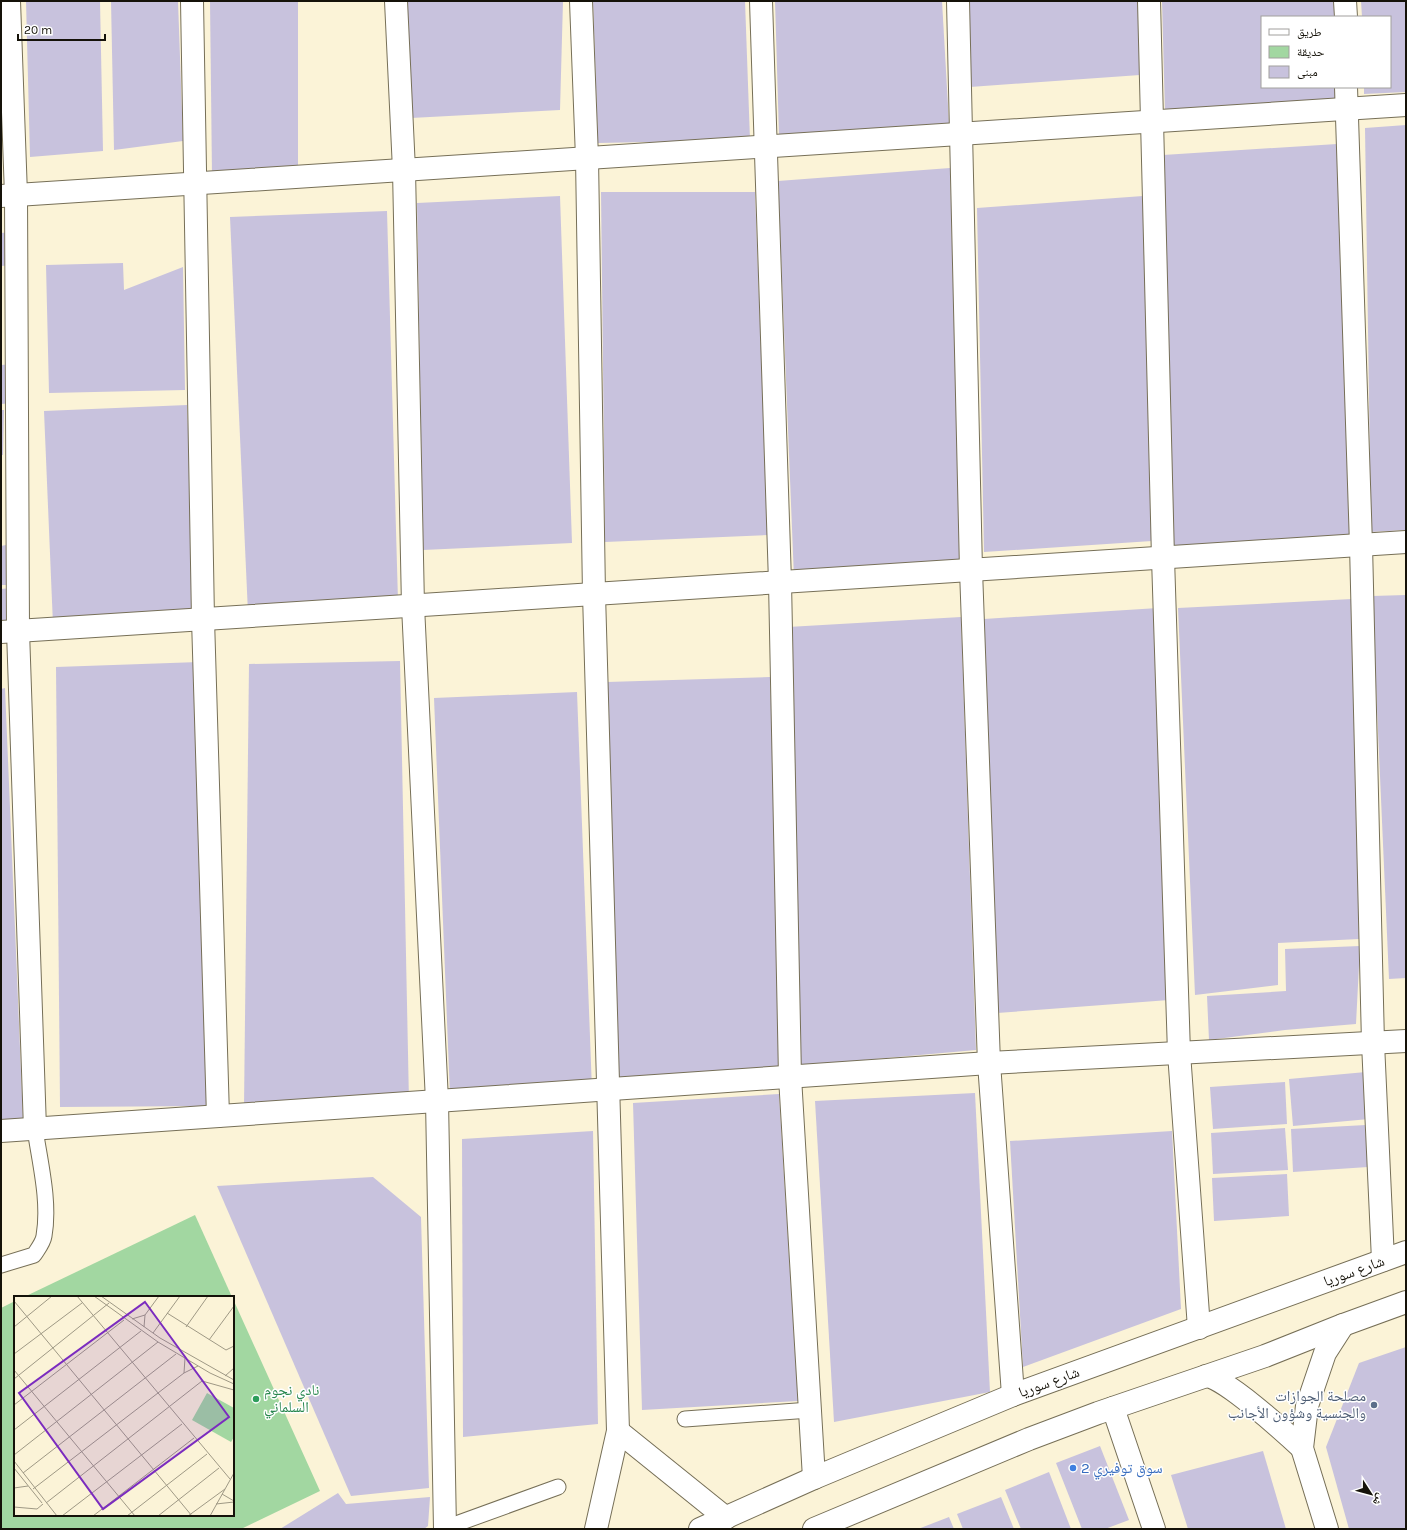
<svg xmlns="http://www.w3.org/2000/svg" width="1407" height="1530" viewBox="0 0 1407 1530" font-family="Karla,'Noto Naskh Arabic',sans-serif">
<rect width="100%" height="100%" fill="#fbf3d7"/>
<g fill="#a2d7a1">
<path d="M195,1215L232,1297H24Z"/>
<path d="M233,1299L320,1491L241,1529H1V1308L15,1301V1515H233Z"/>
</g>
<g fill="#c8c2dd">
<path d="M26,1H100L103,151L30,157Z"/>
<path d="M111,1H178L183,141L114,150Z"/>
<path d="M210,1H298V173L212,176Z"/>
<path d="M407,1H563L560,110L411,118Z"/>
<path d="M593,1H745L750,140L598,143Z"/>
<path d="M775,1H942L949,123L779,136Z"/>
<path d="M967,1H1138L1140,75L970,87Z"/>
<path d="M1162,1H1334V17H1262V87H1336L1337,107L1165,113Z"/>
<path d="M1361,1H1406V92L1364,94V87H1390V17H1362Z"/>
<path d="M1406,125V530L1371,532L1365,128Z"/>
<path d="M1337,144L1352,534L1174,553L1163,155Z"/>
<path d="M950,168L960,559L794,578L778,181Z"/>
<path d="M601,192H755L768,535L605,542Z"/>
<path d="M560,196L572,543L423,550L417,203Z"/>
<path d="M1143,196L1152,541L984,552L977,208Z"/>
<path d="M387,211L398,601L248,613L230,217Z"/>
<path d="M12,232L14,265L1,266V233Z"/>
<path d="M123,263L124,290L183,267L185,390L49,393L46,265Z"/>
<path d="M15,364L16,403L1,404V365Z"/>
<path d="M187,405L196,618L53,625L44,411Z"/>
<path d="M1,410H4L3,455H1Z"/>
<path d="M6,545L7,585H1V546Z"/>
<path d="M11,588L13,631L1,632V589Z"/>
<path d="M1406,595V978L1389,979L1372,596Z"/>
<path d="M1352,599L1359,939L1278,943V985L1195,995L1178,608Z"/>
<path d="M1158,608L1169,1000L997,1013L984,619Z"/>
<path d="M961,617L976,1050L797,1066L788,627Z"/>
<path d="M400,661L409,1102L244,1107L249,664Z"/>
<path d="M199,662L211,1106L60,1107L56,667Z"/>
<path d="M770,677L784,1066L619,1083L607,682Z"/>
<path d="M5,688L23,1120L1,1121V689Z"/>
<path d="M577,692L592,1090L450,1096L434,698Z"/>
<path d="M1360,946L1356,1024L1285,1030L1209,1040L1207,996L1286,991L1285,949Z"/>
<path d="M1366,1072L1369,1119L1293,1126L1289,1079Z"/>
<path d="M1285,1082L1287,1124L1213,1129L1210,1087Z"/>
<path d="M975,1093L990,1392L834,1422L815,1101Z"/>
<path d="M779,1094L798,1401L642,1410L633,1103Z"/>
<path d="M1366,1125L1368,1167L1293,1172L1291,1129Z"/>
<path d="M1285,1128L1288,1170L1213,1174L1211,1133Z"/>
<path d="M593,1131L598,1424L463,1437L462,1139Z"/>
<path d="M1172,1131L1181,1309L1023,1367L1010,1141Z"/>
<path d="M1287,1174L1289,1216L1214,1221L1212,1178Z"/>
<path d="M373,1177L421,1217L429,1488L351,1496L217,1186Z"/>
<path d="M1406,1347V1529H1349L1326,1447L1359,1363Z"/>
<path d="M1100,1446L1129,1520L1105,1529H1082L1056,1463Z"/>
<path d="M1263,1451L1286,1529H1188L1171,1475Z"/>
<path d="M1049,1472L1071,1529H1021L1005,1490Z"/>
<path d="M338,1493L346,1504L430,1497L428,1526L424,1529H280Z"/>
<path d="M1001,1497L1014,1529H963L957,1514Z"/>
<path d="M949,1517L954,1529H918Z"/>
</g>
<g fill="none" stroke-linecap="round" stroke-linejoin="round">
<defs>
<g id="lane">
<path d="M1,1265L34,1255C37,1250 43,1243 44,1236C50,1202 40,1163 35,1129"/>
<path d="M685,1419L810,1410"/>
<path d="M445,1528L558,1487"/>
</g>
<g id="street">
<path d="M9,1L16,195L18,631L35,1129"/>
<path d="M192,1L203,619L218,1116"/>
<path d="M396,1L404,170L413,606L437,1101L445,1529"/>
<path d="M581,1L587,158L594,594L618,1431L596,1529"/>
<path d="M761,1L780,582L790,1077L814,1478"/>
<path d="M958,1L971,570L989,1063L1013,1395"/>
<path d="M1149,1L1163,558L1179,1053L1199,1328"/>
<path d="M1345,1L1346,17"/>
<path d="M1346,87L1361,545L1373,1043L1383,1260"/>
<path d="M1,196L1406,105"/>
<path d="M1,632L1406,542"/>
<path d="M1,1131L989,1063L1406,1041"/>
<path d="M1206,1376C1224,1377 1286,1433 1302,1448"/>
<path d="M1113,1408L1154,1529"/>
<path d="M618,1431L726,1518"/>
<path d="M1327,1529L1302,1448L1307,1406L1325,1353L1343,1325"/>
</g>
<g id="primary">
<path d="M700,1529L814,1478L1013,1395L1406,1252"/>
<path d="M814,1529L1029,1439L1098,1413L1265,1356L1343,1325L1406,1302"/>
</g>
</defs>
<use href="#lane" stroke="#766f57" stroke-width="17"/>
<use href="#street" stroke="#766f57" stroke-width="24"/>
<use href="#primary" stroke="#766f57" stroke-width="24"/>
<use href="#lane" stroke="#fff" stroke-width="15"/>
<use href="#street" stroke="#fff" stroke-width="22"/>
<use href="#primary" stroke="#fff" stroke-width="22"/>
</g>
<circle fill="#2e9e5b" stroke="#fff" stroke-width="1.5" cx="256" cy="1399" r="4"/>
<circle fill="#5c6f8a" stroke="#fff" stroke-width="1.5" cx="1374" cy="1405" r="4"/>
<circle fill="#3f7fe0" stroke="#fff" stroke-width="1.5" cx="1073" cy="1468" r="4"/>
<g text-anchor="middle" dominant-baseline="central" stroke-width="3" stroke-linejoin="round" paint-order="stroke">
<g font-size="15" fill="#151209" stroke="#fff">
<text transform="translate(1354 1271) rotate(-20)">شارع سوريا</text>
<text transform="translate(1049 1382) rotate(-20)">شارع سوريا</text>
</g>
<g font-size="15" fill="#27864d" stroke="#fff" text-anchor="start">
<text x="264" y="1390">نادي نجوم<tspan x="264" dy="17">السلماني</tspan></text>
</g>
<g font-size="15" fill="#4e5e75" stroke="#fff" text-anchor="end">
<text x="1366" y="1396">مصلحة الجوازات<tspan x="1366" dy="17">والجنسية وشؤون الأجانب</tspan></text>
</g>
<g font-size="15" fill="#366cbe" stroke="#fff" text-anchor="start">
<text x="1081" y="1468">سوق توفيري 2</text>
</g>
</g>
<g transform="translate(14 1296)">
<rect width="220" height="220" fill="#fbf3d7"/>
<path d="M193,97L220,112V141L217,146L178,124Z" fill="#a2d7a1"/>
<path fill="none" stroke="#9f9985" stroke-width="1" d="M63,0L216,183M80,0L144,46L196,77L220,88M87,0L146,42L220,84M0,5L178,220M153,17L212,54L220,50M118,23L131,19L145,0M0,31L38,0M130,31L131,19M172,31L194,0M139,37L166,0M195,44L220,10M0,58L68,7M0,74L121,220M170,77L171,62M211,80L220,72M0,83L95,7M0,109L110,24M0,134L127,35M0,159L144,46M0,165L43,220M0,172L28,207M9,177L162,58M0,192L14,190M19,193L170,77L184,70M208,198L220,205M32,207L188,85L220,94M202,208L220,206M0,211L23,213L29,208M48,220L168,128M79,220L180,142M113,220L193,158M144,220L205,172M174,220L211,193M196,220L220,177"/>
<path fill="#7b2cbf" fill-opacity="0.15" stroke="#7b2cbf" stroke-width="2" d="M131,6L215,121L89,213L5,97Z"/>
<rect width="220" height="220" fill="none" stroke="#151209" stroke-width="2"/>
</g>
<rect width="1407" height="1530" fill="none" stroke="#151209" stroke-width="4"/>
<rect x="1261" y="16" width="130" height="72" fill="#ffffff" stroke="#a1a09d"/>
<rect x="1269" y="29" width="20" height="6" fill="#ffffff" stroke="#a1a09d"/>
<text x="1297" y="36" font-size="12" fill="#151209">طريق</text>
<rect x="1269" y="46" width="20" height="12" fill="#a2d7a1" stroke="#a1a09d"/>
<text x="1297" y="56" font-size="12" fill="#151209">حديقة</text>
<rect x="1269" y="66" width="20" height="12" fill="#c8c2dd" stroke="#a1a09d"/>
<text x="1297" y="76" font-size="12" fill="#151209">مبنى</text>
<g transform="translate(1371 1494) rotate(126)" stroke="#ffffff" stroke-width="3" paint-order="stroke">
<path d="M0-3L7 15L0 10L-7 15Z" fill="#151209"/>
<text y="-6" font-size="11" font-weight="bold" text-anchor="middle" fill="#151209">ش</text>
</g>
<path d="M18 34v6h87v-6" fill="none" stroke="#151209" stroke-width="2"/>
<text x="24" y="34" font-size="12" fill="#151209" stroke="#ffffff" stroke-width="3" paint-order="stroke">20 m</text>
</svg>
